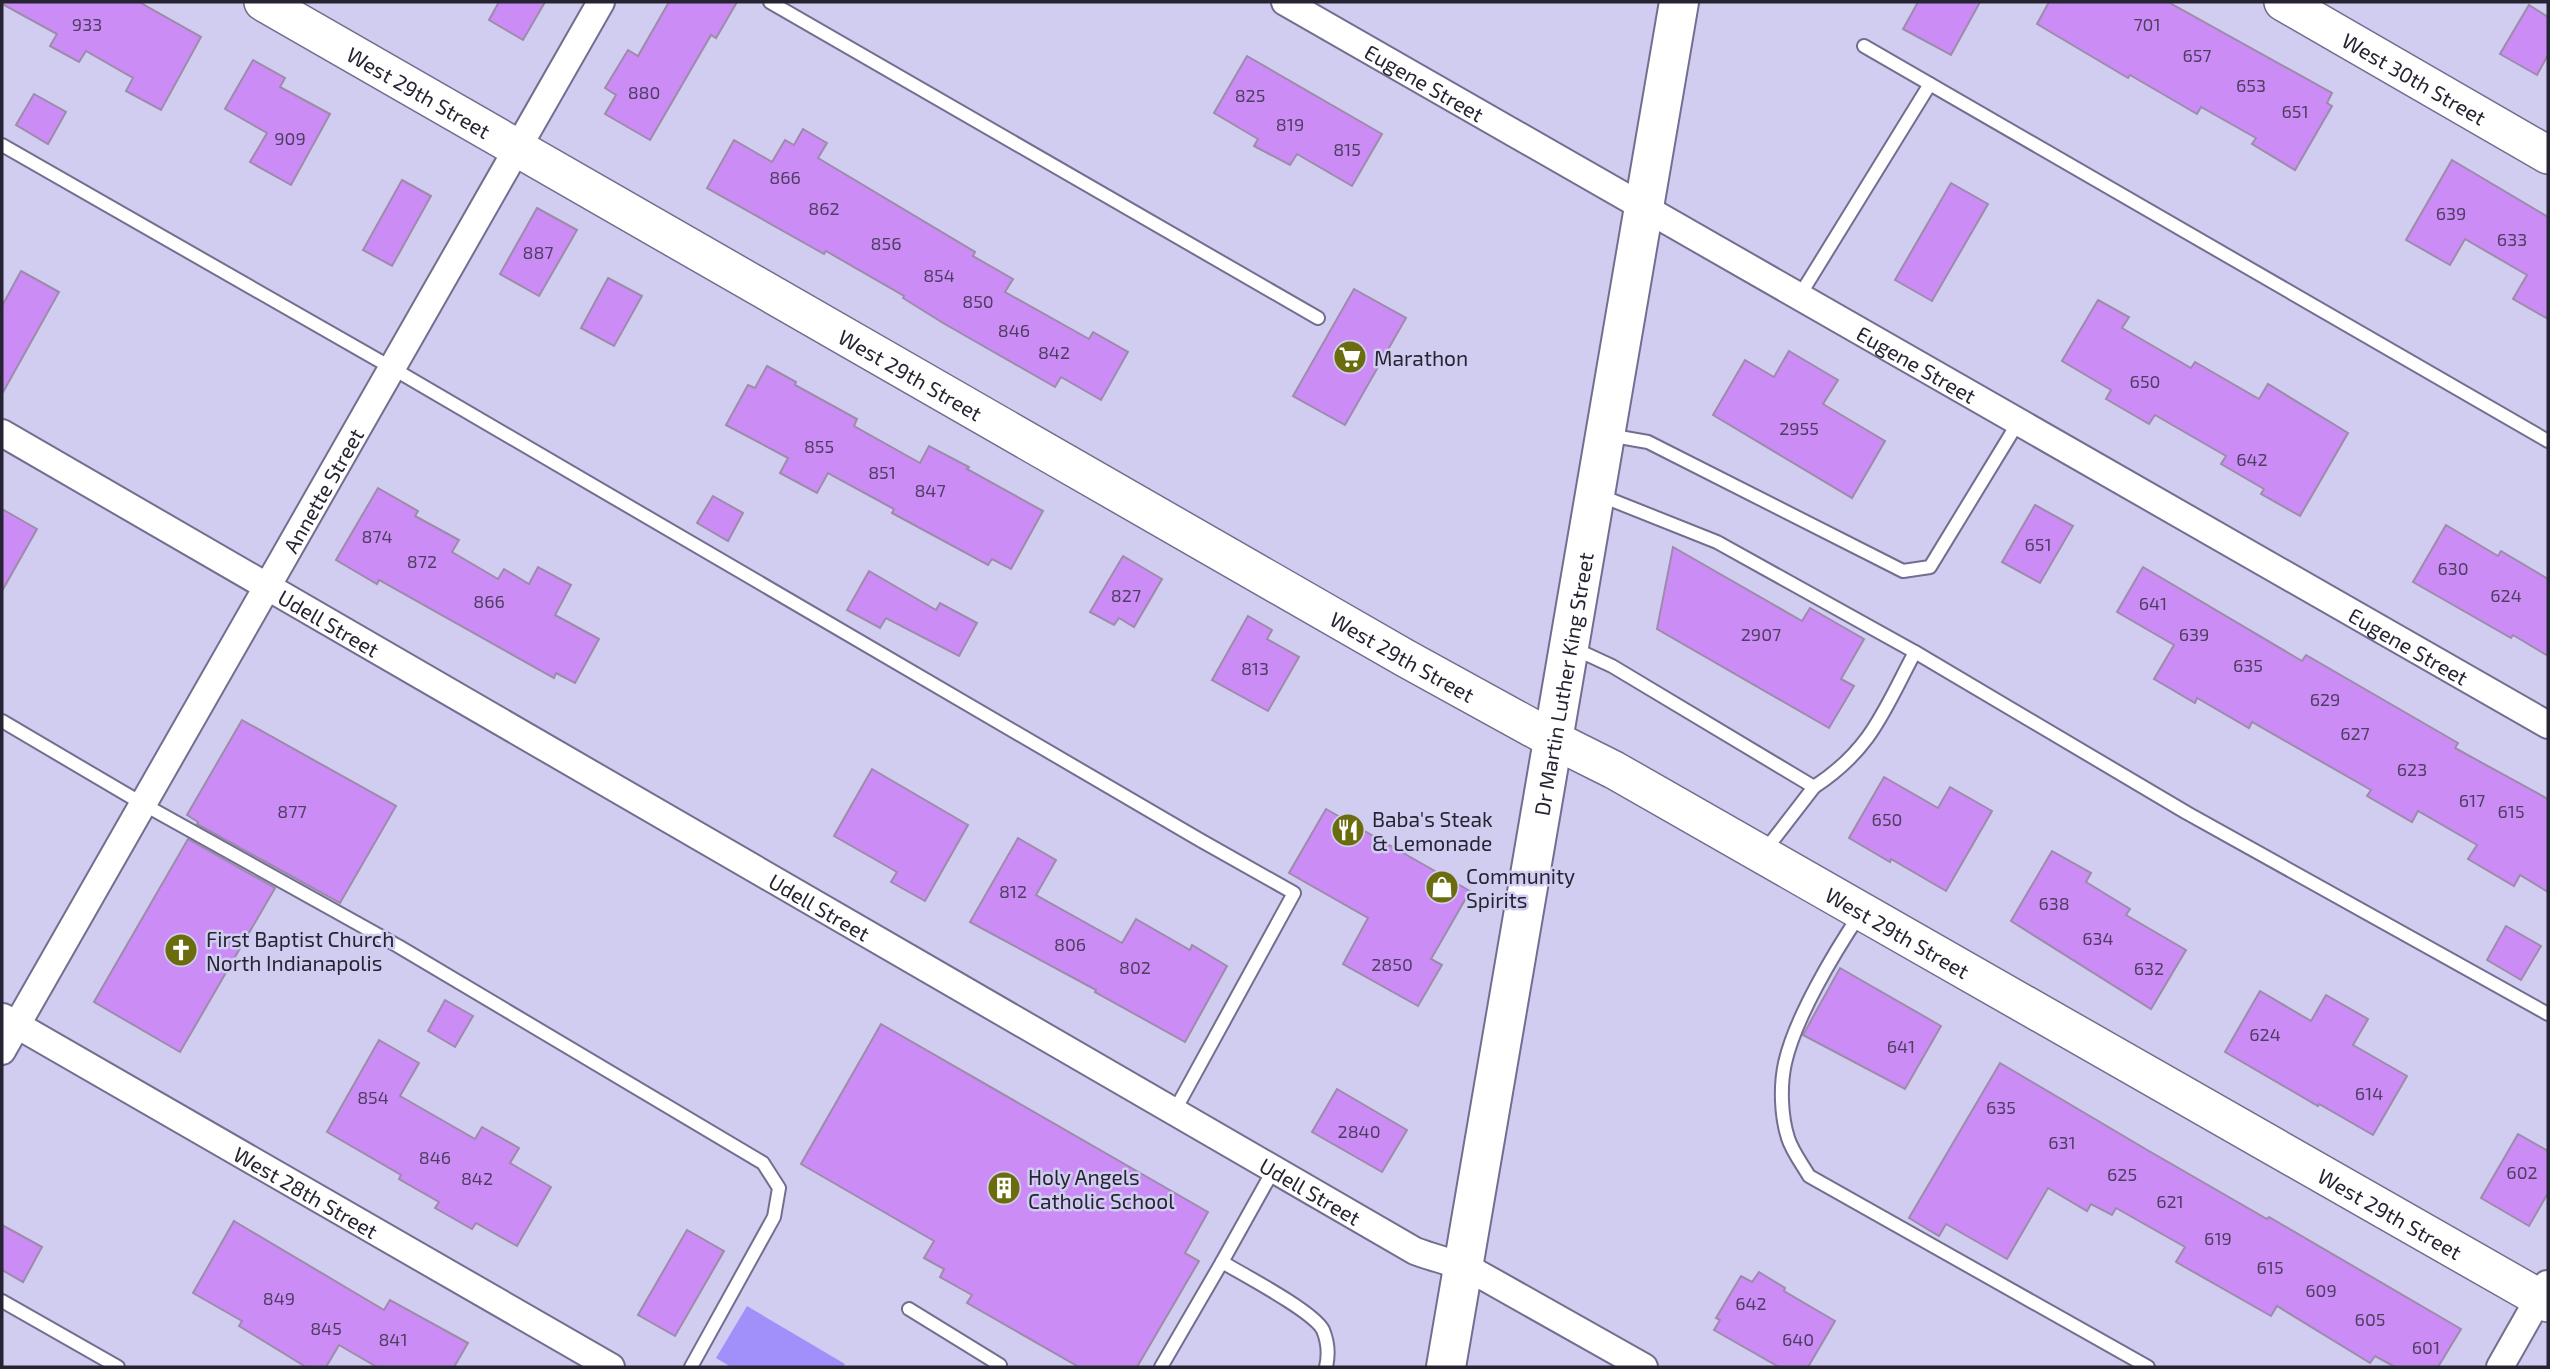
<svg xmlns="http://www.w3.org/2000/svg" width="2550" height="1369" viewBox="0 0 2550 1369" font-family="'Exo 2',sans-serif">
<rect width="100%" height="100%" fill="#d1cdf1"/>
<path fill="#a290fa" d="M747,1306L845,1364L843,1367H731L716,1358Z"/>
<g fill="#cb8df5" stroke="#9d8baa" stroke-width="2">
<path d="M2,2H139L201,37L161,110L126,91L133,78L86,51L79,62L50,46L57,34L2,4Z"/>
<path d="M499,2H545L523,40L489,20Z"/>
<path d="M669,2H737L716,38L711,35L650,140L605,114L616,95L605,88L628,50L638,56Z"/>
<path d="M1918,2H1980L1951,55L1903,29Z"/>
<path d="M2049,2H2168L2332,93L2327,103L2332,106L2295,170L2252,144L2256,138L2201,107L2197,114L2130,75L2128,78L2037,24Z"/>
<path d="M2529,5L2548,17V55L2537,75L2500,54Z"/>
<path d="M1247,56L1382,134L1352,186L1297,154L1290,165L1254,146L1258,139L1214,113Z"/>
<path d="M253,60L285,78L280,87L330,114L291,185L250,162L267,133L225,109Z"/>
<path d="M34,94L66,112L48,144L16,125Z"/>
<path d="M803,129L827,143L818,158L975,252L973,256L1013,279L1005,292L1089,339L1093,332L1128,352L1101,400L1061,377L1055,387L943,323L903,298L904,296L826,251L824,254L707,188L734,140L772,162L785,140L794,145Z"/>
<path d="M2452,160L2548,217V319L2513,299L2527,275L2465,239L2450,265L2406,240Z"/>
<path d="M402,180L431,196L392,266L363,250Z"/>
<path d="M1951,183L1988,204L1932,301L1895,280Z"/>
<path d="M537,208L577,230L539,296L500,274Z"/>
<path d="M21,271L59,292L2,394V306Z"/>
<path d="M608,278L642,296L614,346L581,328Z"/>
<path d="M1354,289L1406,318L1345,425L1293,396Z"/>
<path d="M2098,300L2129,317L2122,328L2191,368L2195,362L2259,399L2268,384L2348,433L2300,516L2261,494L2264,489L2221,464L2226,456L2155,415L2149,424L2106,399L2111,390L2062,361Z"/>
<path d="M1789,351L1838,380L1823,404L1885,441L1852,498L1713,415L1745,360L1774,377Z"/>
<path d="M767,366L796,382L795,385L857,419L854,426L920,463L929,446L969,467L967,469L1043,511L1011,569L992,559L988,565L892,513L894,509L828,473L817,493L780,473L788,458L726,425L748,385L755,388Z"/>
<path d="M378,488L418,511L415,516L459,540L452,552L498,579L504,569L529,584L538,567L571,585L555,615L599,639L575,683L556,673L554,678L379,580L377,584L336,560Z"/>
<path d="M713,496L743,513L728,541L697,523Z"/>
<path d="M2035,505L2073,526L2040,583L2002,562Z"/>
<path d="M2,509L37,529L2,591Z"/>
<path d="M2446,525L2498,556L2501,551L2548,579V656L2513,635L2511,638L2413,582Z"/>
<path d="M1673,547L1802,621L1810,608L1864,639L1841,679L1854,686L1829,728L1657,629Z"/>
<path d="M1123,556L1162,579L1134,627L1119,618L1114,625L1090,612Z"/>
<path d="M2143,567L2302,661L2306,655L2458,743L2455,748L2548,799V892L2520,875L2514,886L2468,859L2477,845L2418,811L2412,822L2367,796L2371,790L2252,722L2249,728L2197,698L2195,703L2154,679L2174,645L2117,612Z"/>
<path d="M869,571L936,610L940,603L977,623L959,656L886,618L880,628L847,610Z"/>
<path d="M1248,616L1272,630L1267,639L1299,657L1268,711L1212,680Z"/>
<path d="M242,720L396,806L340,903L197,824L198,822L187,815Z"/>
<path d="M872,769L968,825L925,901L891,882L897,872L834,836Z"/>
<path d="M1884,777L1938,808L1950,787L1992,811L1946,891L1891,859L1890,862L1849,838Z"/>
<path d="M1326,809L1470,891L1431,959L1442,965L1418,1006L1343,964L1368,918L1289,873Z"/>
<path d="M1018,838L1056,860L1036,895L1122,943L1136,919L1190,950L1192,945L1227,966L1185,1042L1095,992L1096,990L970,922Z"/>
<path d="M188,839L275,888L180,1052L94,1002Z"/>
<path d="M2052,851L2091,873L2086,882L2130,909L2126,915L2186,950L2151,1009L2011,921Z"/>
<path d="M2506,926L2541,946L2521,980L2487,960Z"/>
<path d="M1840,968L1941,1026L1905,1089L1803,1035Z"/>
<path d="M2260,991L2311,1021L2326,995L2368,1019L2353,1045L2407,1076L2373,1135L2319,1104L2318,1106L2225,1052Z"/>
<path d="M445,1000L473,1016L455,1047L428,1031Z"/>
<path d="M881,1024L1208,1212L1185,1253L1199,1261L1137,1367H1079L967,1303L972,1295L940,1277L944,1269L924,1258L934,1241L801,1164Z"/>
<path d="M379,1040L419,1063L400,1096L475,1139L482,1127L519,1148L510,1163L551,1187L517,1246L476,1223L472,1229L435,1208L439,1202L399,1179L401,1175L327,1132Z"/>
<path d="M2000,1063L2149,1151L2267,1219L2269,1217L2461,1329L2438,1367H2395L2375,1356L2370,1363L2277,1306L2271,1316L2176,1262L2185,1247L2116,1208L2112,1215L2091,1204L2087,1211L2048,1188L2007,1259L1946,1224L1939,1236L1909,1218Z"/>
<path d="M1337,1089L1407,1130L1382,1172L1312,1132Z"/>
<path d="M2518,1134L2548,1151V1193L2529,1226L2481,1198Z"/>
<path d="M234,1221L384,1310L390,1300L468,1343L454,1367H377L339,1345L326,1367H306L239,1326L242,1321L193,1293Z"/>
<path d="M2,1225L42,1247L23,1282L2,1270Z"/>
<path d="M687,1230L724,1251L675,1336L638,1315Z"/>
<path d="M1759,1272L1785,1288L1784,1291L1835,1321L1808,1367H1779L1714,1330L1720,1320L1716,1318L1741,1276L1752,1282Z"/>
</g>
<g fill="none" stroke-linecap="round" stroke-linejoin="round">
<defs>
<g id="lane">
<path d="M770,2L1318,318"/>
<path d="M1864,46L2548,441"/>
<path d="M2,145L392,368L1200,840L1294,893L1174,1112"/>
<path d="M1800,295L1930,84"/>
<path d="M1608,435L1648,442L1903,571L1930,567L2019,421"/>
<path d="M1599,495L1717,542L1915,652L2187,813L2548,1014"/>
<path d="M1573,648L1612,666L1814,787C1872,749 1884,710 1915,652"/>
<path d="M2,721L143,804L398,946L763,1163L779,1188L774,1217L691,1367"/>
<path d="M1763,853L1814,787"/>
<path d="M1860,914C1834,953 1795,1018 1785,1063C1780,1086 1781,1116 1788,1138C1792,1151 1802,1164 1809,1176L2148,1367"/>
<path d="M1274,1169L1222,1262C1242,1274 1313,1311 1323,1330C1328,1342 1329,1354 1326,1367"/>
<path d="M2,1301L118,1367"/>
<path d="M909,1309L1000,1365"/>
<path d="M1161,1367L1222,1262"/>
</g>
<g id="street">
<path id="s1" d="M1285,2L2548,725"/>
<path id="s2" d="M2,433L1415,1251C1436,1259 1458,1263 1477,1273L1644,1367"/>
<path id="s3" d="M3,1017L611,1367"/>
<path id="s4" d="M2,1051L601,2"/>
<path d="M2500,1367L2547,1284"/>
</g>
<g id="secondary">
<path id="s5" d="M263,2L1405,658L1554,740L1614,770L2548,1303"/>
<path id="s6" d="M2283,2L2548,155"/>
</g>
<g id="primary">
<path id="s7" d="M1446,1367L1679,2"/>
</g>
</defs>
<use href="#lane" stroke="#726e8f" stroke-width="16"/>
<use href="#street" stroke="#726e8f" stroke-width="30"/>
<use href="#secondary" stroke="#726e8f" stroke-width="40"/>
<use href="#primary" stroke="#726e8f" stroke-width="42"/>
<use href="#lane" stroke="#fff" stroke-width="12"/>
<use href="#street" stroke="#fff" stroke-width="26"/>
<use href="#secondary" stroke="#fff" stroke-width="37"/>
<use href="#primary" stroke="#fff" stroke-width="38"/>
</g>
<defs>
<symbol id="supermarket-disc" viewBox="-11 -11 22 22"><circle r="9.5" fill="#6b6c0d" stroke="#d1cdf1"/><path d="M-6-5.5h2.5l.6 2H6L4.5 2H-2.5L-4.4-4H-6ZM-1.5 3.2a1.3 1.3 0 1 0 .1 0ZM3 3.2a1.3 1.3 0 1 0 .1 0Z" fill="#fff"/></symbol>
<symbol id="restaurant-disc" viewBox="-11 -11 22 22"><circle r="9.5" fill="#6b6c0d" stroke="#d1cdf1"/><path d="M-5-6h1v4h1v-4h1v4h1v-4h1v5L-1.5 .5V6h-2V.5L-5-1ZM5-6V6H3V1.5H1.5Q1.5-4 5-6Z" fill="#fff"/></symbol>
<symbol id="shop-disc" viewBox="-11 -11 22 22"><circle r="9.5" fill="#6b6c0d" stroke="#d1cdf1"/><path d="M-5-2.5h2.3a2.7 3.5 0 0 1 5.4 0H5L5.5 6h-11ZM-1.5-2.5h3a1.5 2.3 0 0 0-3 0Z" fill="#fff"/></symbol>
<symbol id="church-disc" viewBox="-11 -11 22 22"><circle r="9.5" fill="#6b6c0d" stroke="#d1cdf1"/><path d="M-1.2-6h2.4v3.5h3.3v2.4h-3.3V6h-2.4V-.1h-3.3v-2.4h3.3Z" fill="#fff"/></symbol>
<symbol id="building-disc" viewBox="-11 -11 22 22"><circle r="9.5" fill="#6b6c0d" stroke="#d1cdf1"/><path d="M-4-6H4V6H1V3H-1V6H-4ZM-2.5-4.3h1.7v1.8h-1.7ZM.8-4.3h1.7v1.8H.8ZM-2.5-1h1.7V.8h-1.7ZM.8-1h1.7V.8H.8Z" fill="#fff"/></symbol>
</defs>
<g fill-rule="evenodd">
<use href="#supermarket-disc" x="1331" y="338" width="38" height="38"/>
<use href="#restaurant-disc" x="1329" y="811" width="38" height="38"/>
<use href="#shop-disc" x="1423" y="868" width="38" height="38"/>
<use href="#church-disc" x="162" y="931" width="38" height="38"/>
<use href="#building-disc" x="985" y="1169" width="38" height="38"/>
</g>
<g text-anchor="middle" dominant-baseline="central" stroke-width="5" stroke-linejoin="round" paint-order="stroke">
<g font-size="18" fill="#4f3e63">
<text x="87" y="24">933</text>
<text x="2147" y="24">701</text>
<text x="2197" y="55">657</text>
<text x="2251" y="85">653</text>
<text x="644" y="92">880</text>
<text x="1250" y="95">825</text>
<text x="2295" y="111">651</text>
<text x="1290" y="124">819</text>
<text x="290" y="138">909</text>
<text x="1347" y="149">815</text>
<text x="785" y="177">866</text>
<text x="824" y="208">862</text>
<text x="2451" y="213">639</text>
<text x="2512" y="239">633</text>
<text x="886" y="243">856</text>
<text x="538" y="252">887</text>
<text x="939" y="275">854</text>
<text x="978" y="301">850</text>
<text x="1014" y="330">846</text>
<text x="1054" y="352">842</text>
<text x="2145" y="381">650</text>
<text x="1799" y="428">2955</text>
<text x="819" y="446">855</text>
<text x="2252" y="459">642</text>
<text x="882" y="472">851</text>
<text x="930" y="490">847</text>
<text x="377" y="536">874</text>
<text x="2038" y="544">651</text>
<text x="422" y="561">872</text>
<text x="2453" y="568">630</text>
<text x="1126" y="595">827</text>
<text x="2506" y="595">624</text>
<text x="489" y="601">866</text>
<text x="2153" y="603">641</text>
<text x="1761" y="634">2907</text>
<text x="2194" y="634">639</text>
<text x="2248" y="665">635</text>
<text x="1255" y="668">813</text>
<text x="2325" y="699">629</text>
<text x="2355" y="733">627</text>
<text x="2412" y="769">623</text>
<text x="2472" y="800">617</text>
<text x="292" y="811">877</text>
<text x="2511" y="811">615</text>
<text x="1887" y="819">650</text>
<text x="1013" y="891">812</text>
<text x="2054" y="903">638</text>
<text x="2098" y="938">634</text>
<text x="1070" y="944">806</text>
<text x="1392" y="964">2850</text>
<text x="1135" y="967">802</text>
<text x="2149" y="968">632</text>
<text x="2265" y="1034">624</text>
<text x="1901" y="1046">641</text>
<text x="2369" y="1093">614</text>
<text x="373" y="1097">854</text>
<text x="2001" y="1107">635</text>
<text x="1359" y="1131">2840</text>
<text x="2062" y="1142">631</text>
<text x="435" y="1157">846</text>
<text x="2522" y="1172">602</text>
<text x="2122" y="1174">625</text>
<text x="477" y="1178">842</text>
<text x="2170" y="1201">621</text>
<text x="2218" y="1238">619</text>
<text x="2270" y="1267">615</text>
<text x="2321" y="1290">609</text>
<text x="279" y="1298">849</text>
<text x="1751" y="1303">642</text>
<text x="2370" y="1319">605</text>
<text x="326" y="1328">845</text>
<text x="393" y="1339">841</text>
<text x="1798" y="1339">640</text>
<text x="2426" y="1347">601</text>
</g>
<g font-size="21" fill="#262432" stroke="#d1cdf1">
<text stroke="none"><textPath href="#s6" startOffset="152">West 30th Street</textPath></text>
<text stroke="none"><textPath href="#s1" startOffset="161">Eugene Street</textPath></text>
<text stroke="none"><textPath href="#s5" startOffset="180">West 29th Street</textPath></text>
<text stroke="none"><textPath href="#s1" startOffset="728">Eugene Street</textPath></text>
<text stroke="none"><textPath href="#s5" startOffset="747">West 29th Street</textPath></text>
<text stroke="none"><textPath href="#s4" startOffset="646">Annette Street</textPath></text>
<text stroke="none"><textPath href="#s2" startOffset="378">Udell Street</textPath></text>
<text stroke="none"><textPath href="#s1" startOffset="1295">Eugene Street</textPath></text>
<text stroke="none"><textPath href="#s5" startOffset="1314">West 29th Street</textPath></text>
<text stroke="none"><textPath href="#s7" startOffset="693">Dr Martin Luther King Street</textPath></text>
<text stroke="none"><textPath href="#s2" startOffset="945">Udell Street</textPath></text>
<text stroke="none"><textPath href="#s5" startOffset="1881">West 29th Street</textPath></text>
<text stroke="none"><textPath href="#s2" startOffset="1512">Udell Street</textPath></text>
<text stroke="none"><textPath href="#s3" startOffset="350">West 28th Street</textPath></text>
<text stroke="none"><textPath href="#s5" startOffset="2448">West 29th Street</textPath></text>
</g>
<g font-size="21" fill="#262432" stroke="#d1cdf1" text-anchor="start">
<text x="1374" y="357">Marathon</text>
<text x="1372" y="818">Baba's Steak<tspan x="1372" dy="24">&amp; Lemonade</tspan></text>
<text x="1466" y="875">Community<tspan x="1466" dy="24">Spirits</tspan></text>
<text x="206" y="938">First Baptist Church<tspan x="206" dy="24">North Indianapolis</tspan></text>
<text x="1028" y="1176">Holy Angels<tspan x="1028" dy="24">Catholic School</tspan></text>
</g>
</g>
<rect width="2550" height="1369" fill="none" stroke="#262432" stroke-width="7"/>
</svg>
